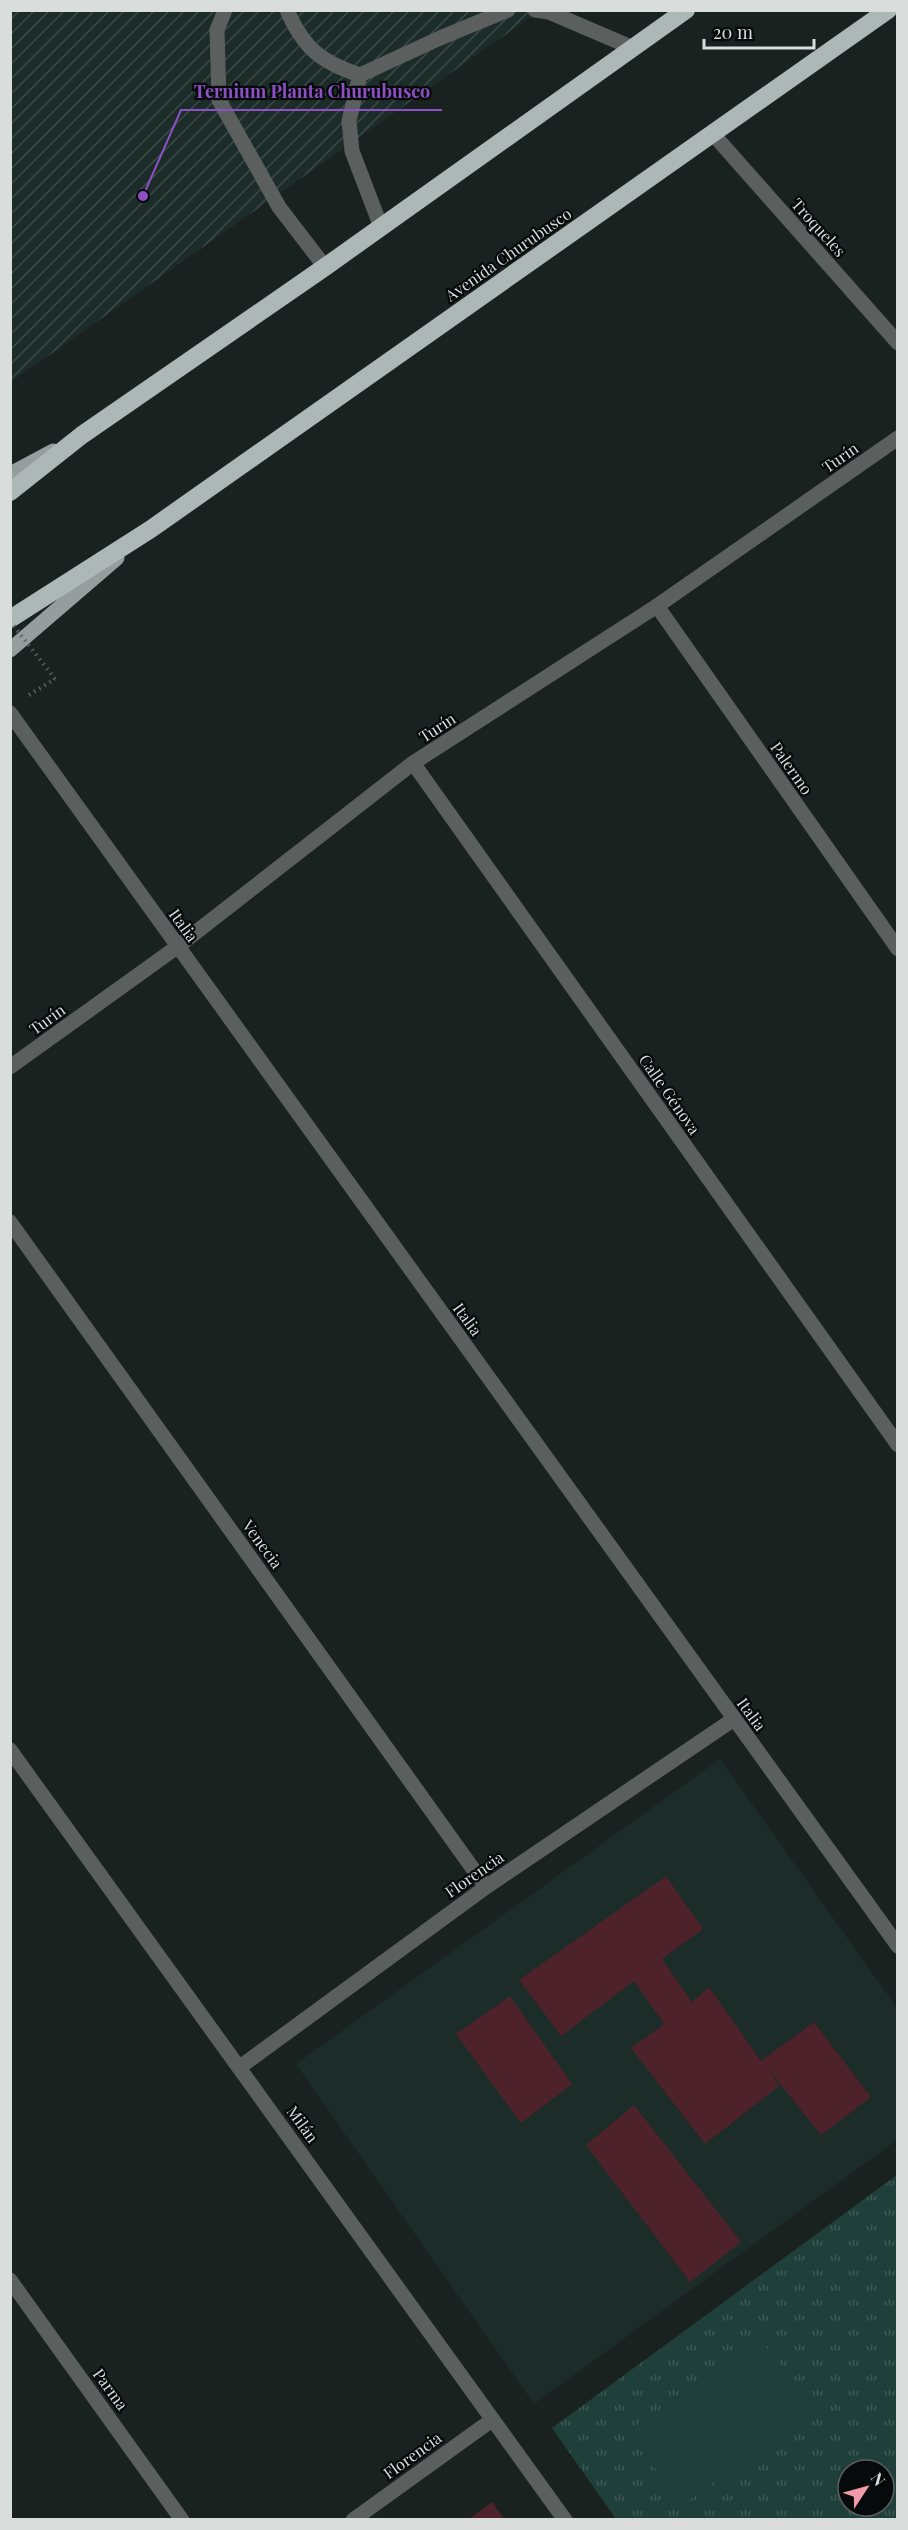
<svg xmlns="http://www.w3.org/2000/svg" width="908" height="2530" viewBox="0 0 908 2530" font-family="'Playfair Display',serif">
<defs>
<pattern id="industrial-furrows" width="10" height="10" patternUnits="userSpaceOnUse" patternTransform="scale(1.5)"><rect width="10" height="10" fill="#1c2c29"/><path d="M-1 1l2-2M0 10L10 0M9 11l2-2" fill="none" stroke="#3c4a48"/></pattern>
<pattern id="grass-tufts" width="24" height="20" patternUnits="userSpaceOnUse" patternTransform="scale(1.5)"><rect width="24" height="20" fill="#1f3f3a"/><path d="M3 7l-1-3M5 7V3M7 7l1-3M15 17l-1-3M17 17v-4M19 17l1-3" fill="none" stroke="#3f5a56"/></pattern>
</defs>
<rect width="100%" height="100%" fill="#1a2220"/>
<path fill="#1c2c29" d="M720,1759L897,2008V2140L534,2404L296,2064Z"/>
<path fill="url(#industrial-furrows)" d="M11,11H539L11,382Z"/>
<path fill="url(#grass-tufts)" fill-rule="evenodd" d="M897,2175V2519H616L552,2428ZM848,2470H884V2506H848Z"/>
<path fill="#1f3f3a" d="M760,2339L816,2411L683,2504L627,2432Z"/>
<g fill="#4d222b">
<path d="M666,1876L703,1929L662,1959L692,2002L709,1987L761,2061L814,2022L871,2097L821,2135L768,2069L779,2086L705,2144L631,2048L664,2024L634,1981L561,2036L519,1980Z"/>
<path d="M510,1996L572,2084L521,2123L456,2034Z"/>
<path d="M634,2105L741,2242L690,2282L586,2145Z"/>
<path d="M492,2502L505,2520H468Z"/>
</g>
<g fill="none" stroke-linecap="round" stroke-linejoin="round">
<path stroke="#5c6361" stroke-width="4" stroke-dasharray="1.5 4.5" stroke-linecap="butt" d="M29,695L55,679"/>
<g stroke="#5b5f5e" stroke-width="15">
<path d="M225,10L217,30L219,100L279,207L325,267"/>
<path d="M287,10C304,49 321,62 360,75L440,38L508,10"/>
<path d="M535,10L549,12L633,48"/>
<path d="M360,75L349,121L352,151L381,227"/>
</g>
<g stroke="#5b5f5e" stroke-width="15">
<path d="M713,134L898,343"/>
<path d="M657,606L898,949"/>
<path d="M10,713L898,1946"/>
<path d="M413,763L898,1445"/>
<path d="M10,1067L177,947L413,763L657,606L898,438"/>
<path d="M10,1222L486,1887"/>
<path d="M10,1750L565,2520"/>
<path d="M240,2067L486,1887L734,1719"/>
<path d="M10,2280L182,2520"/>
<path d="M353,2520L492,2420"/>
</g>
<g stroke="#959e9c" stroke-width="15">
<path d="M10,474L53,451"/>
<path d="M10,650L117,558"/>
</g>
<g stroke="#adb7b5" stroke-width="18">
<path d="M10,492L82,435L325,267L686,10"/>
<path d="M10,619L151,529L888,10"/>
</g>
<path stroke="#5c6361" stroke-width="4" stroke-dasharray="1.5 4.5" stroke-linecap="butt" d="M10,621L55,679"/>
</g>
<g text-anchor="middle" dominant-baseline="central" stroke-width="4.5" stroke-linejoin="round" paint-order="stroke">
<g font-size="16" fill="#d9dedd" stroke="#070a0a">
<text transform="translate(819 227) rotate(48)">Troqueles</text>
<text transform="translate(508 254) rotate(-35)">Avenida Churubusco</text>
<text transform="translate(840 457) rotate(-35)">Turín</text>
<text transform="translate(437 727) rotate(-33)">Turín</text>
<text transform="translate(792 768) rotate(55)">Palermo</text>
<text transform="translate(184 925) rotate(54)">Italia</text>
<text transform="translate(47 1019) rotate(-36)">Turín</text>
<text transform="translate(670 1094) rotate(55)">Calle Génova</text>
<text transform="translate(468 1319) rotate(54)">Italia</text>
<text transform="translate(263 1544) rotate(54)">Venecia</text>
<text transform="translate(752 1714) rotate(54)">Italia</text>
<text transform="translate(474 1874) rotate(-35)">Florencia</text>
<text transform="translate(303 2124) rotate(54)">Milán</text>
<text transform="translate(111 2389) rotate(54)">Parma</text>
<text transform="translate(412 2455) rotate(-36)">Florencia</text>
</g>
</g>
<path fill="none" stroke="#8e50c5" stroke-width="2" d="M143 196L181 110H442"/>
<circle fill="#8e50c5" stroke="#070a0a" stroke-width="2" cx="143" cy="196" r="6"/>
<g font-size="18" text-anchor="middle" font-weight="bold" fill="#8e50c5" stroke="#070a0a" stroke-width="4.5" stroke-linejoin="round" paint-order="stroke">
<text x="312" y="98">Ternium Planta Churubusco</text>
</g>
<rect width="908" height="2530" fill="none" stroke="#d9dedd" stroke-width="24"/>
<g transform="translate(866 2488) rotate(54)"><circle r="28" fill="#070a0a" stroke="#5b5f5e" stroke-width="1.5"/>
<path d="M0-4.5L10 22L0 15L-10 22Z" fill="#f39aaa"/>
<text y="-9" font-size="16" font-weight="bold" text-anchor="middle" fill="#d9dedd">N</text>
</g>
<path d="M704 39v9h110v-9" fill="none" stroke="#d9dedd" stroke-width="3"/>
<text x="713" y="39" font-size="18" fill="#d9dedd" stroke="#070a0a" stroke-width="4.5" paint-order="stroke">20 m</text>
</svg>
